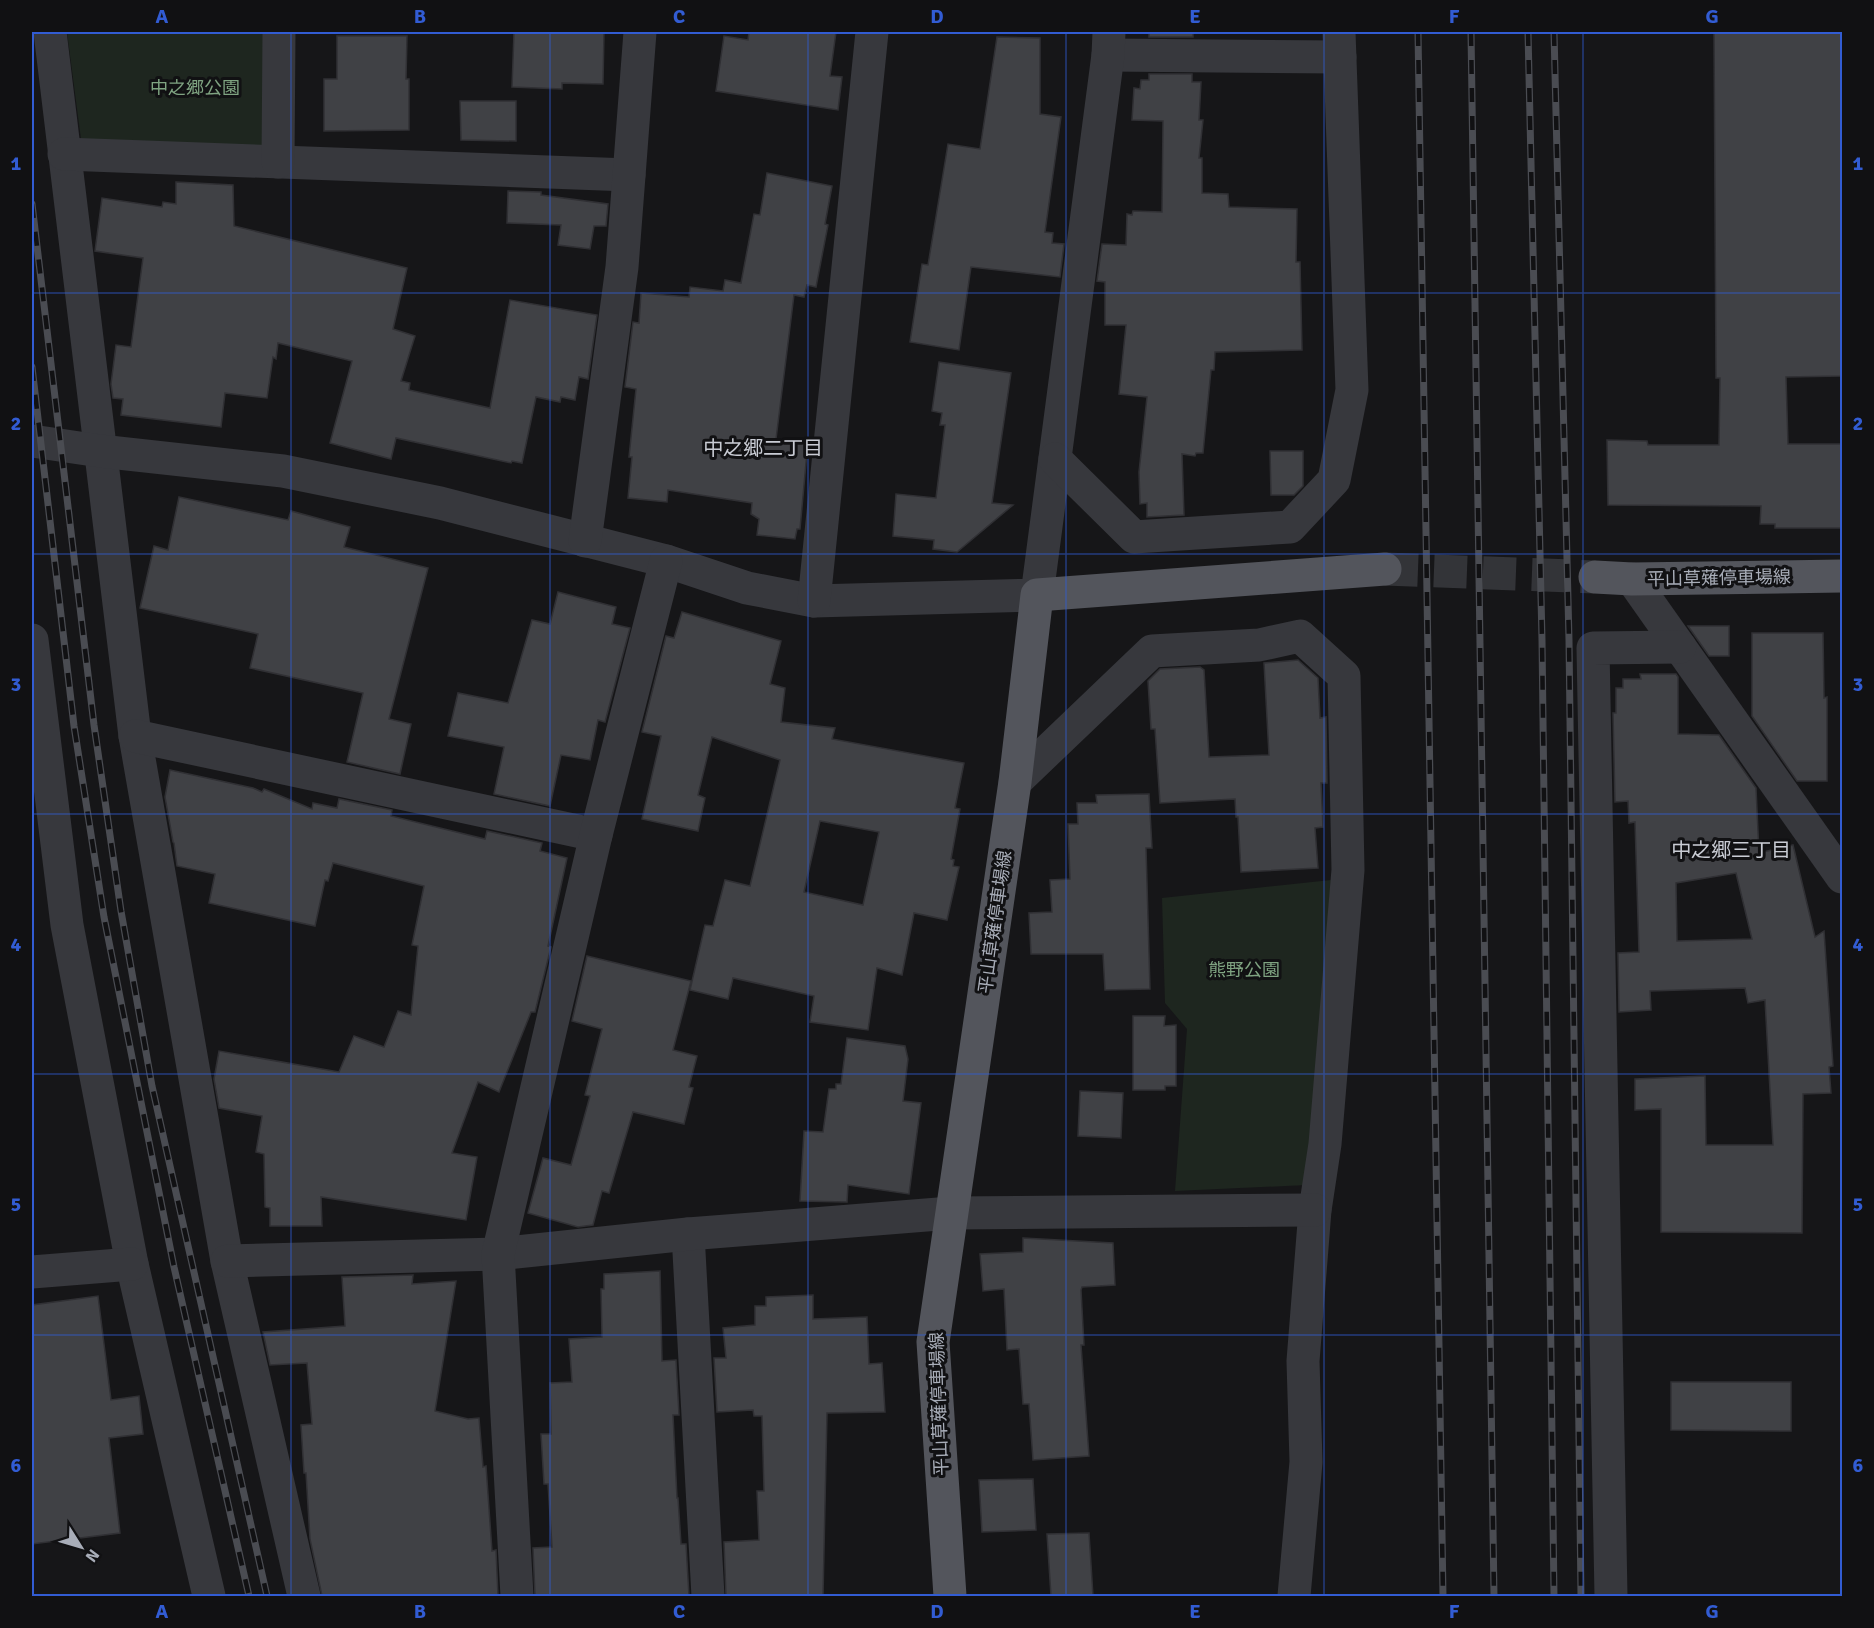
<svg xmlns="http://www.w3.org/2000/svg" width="1874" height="1628" viewBox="0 0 1874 1628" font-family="Signika,'Noto Sans JP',sans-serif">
<rect width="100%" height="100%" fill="#161618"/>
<g fill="#1e261f">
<path d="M67,32H268L267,147L81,139Z"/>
<path d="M1331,880L1307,1185L1175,1191L1187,1029L1165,1003L1162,898Z"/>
</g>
<g fill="#404145" stroke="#303034" stroke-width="1.5" fill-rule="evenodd">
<path d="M514,32H604L603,84L562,83V89L512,87Z"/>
<path d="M749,32H836L830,76L842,77L838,110L716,91L724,36L748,40Z"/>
<rect x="1149" y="32" width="44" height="5"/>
<path d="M1714,32H1842V376L1786,377L1788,444H1842V528H1775V524H1760L1761,506L1608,505L1607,440L1647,441L1648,445H1719L1720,378H1716Z"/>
<path d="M337,36H407L406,79H409V130L324,131V79H337Z"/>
<path d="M997,37L1040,38V114L1061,117L1045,232L1053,233L1052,243L1064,244L1060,277L971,267L959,350L910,342L922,264L928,265L948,144L980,149Z"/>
<path d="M1149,74H1192V82H1201L1199,120H1203L1199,158H1202V193L1228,194L1229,207L1297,209L1296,262H1300L1302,350L1215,352L1214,370H1211L1203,453H1196L1195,456L1182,454L1184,515L1147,517V503L1140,504L1139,472L1147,397L1119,394L1126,325H1105V282L1097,281L1102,244L1126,245L1127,214L1132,215L1133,211L1162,212L1163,121L1132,120L1134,88L1140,89L1141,80H1149Z"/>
<path d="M460,101H516V141L461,140Z"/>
<path d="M767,173L832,186L825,224L828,225L816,287L807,285L804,297L794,295L776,439L808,441L800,529H797L795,539L757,535L759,519L751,514L752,503L668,490L667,502L628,498L632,457H629L636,389L625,387L633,322L639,323L641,293L689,297L690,287L723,291L725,280L741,283L754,214L760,215Z"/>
<path d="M176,182L233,185L234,226L407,268L393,329L415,336L401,381L410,383L409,390L490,408L510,300L597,315L588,379L579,377L575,400L561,397L560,402L536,397L522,463L512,461L511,463L396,438L391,459L330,443L352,361L278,343L276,359L273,357L267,398L225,393L221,427L121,415L123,399L113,398L111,384L116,345L131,347L143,258L95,251L102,198L162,207L163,202L176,204Z"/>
<path d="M508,191L541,192V195L608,204L606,226H594L590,249L558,245L561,225L507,223Z"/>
<path d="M939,362L1011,373L992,503L1013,505L957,552L933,549L934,540L893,536L896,494L936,498L945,425H940L942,413L932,411Z"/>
<path d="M1270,451H1303V486L1294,495H1271Z"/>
<path d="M179,497L288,520L291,511L350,527L344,547L428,568L389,719L411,724L400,774L347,762L363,693L250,668L258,634L140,608L154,546L168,550Z"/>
<path d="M558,592L616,607L612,624L630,628L605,722L598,720L590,760L561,755L550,806L494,794L504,747L448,736L458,693L508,703L532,620L550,624Z"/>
<path d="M682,612L781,641L770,684L785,688L781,722L835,728L832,739L964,763L955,808L960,809L951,859L954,860L953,866L959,867L947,920L914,913L902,975L877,968L868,1030L810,1022L814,996L733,978L728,999L690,990L705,925L713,926L725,880L750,886L780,760L712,737L698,795L705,798L698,831L642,819L661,736L642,732L666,636L674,638ZM820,821L879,832L863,905L804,892Z"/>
<path d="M1688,626H1729V656H1709Z"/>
<path d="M1752,633H1823L1824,698L1827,697V781H1797L1752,716Z"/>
<path d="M1298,660L1318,678L1320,718L1326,717L1327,783H1321L1323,827L1315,828L1318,868L1241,872L1238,817H1236L1235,799L1160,803L1155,729H1151L1148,681L1160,669L1200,667L1204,670L1209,757L1269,755L1264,663Z"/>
<path d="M1640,674H1676L1678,677V734L1719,735L1756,788L1759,853L1793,845L1815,937L1824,931L1833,1066L1829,1067L1831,1093L1803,1094L1802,1233L1661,1232V1109L1635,1110V1079L1705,1076L1706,1145H1773L1765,1000L1748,1003L1745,988L1650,991L1651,1010L1619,1012L1618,953L1639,952L1635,822L1629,823L1628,801L1615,802L1613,713H1616V688H1623V679H1641ZM1736,873L1752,939L1677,941L1676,883Z"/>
<path d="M170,770L253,788L262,792L264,789L312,809L313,803L337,808L339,799L392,810L391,816L485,839L487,831L542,843L540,851L567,858L548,946L551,947L535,1012H531L499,1092L478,1082L452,1153L477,1157L466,1220L321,1197L322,1226H270V1208L265,1207L264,1154L256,1152L262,1116L219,1108L214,1079L219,1051L339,1072L354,1036L384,1047L398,1011L411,1015L418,946L412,945L424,886L333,863L328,881L325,880L315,926L209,903L215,874L177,866L174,843L173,842L165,797Z"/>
<path d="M1149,794L1152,848H1146L1150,989L1105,990L1103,954H1031L1029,913L1052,912L1050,880L1070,879L1068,824H1078L1077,803H1097L1096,795Z"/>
<path d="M587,956L691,981L673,1050L697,1056L689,1087L693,1088L684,1124L633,1112L609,1193L602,1191L593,1225L578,1227L528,1213L543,1158L571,1165L590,1096L585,1095L602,1029L572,1021Z"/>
<path d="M1133,1016H1165L1164,1026L1176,1025V1086H1165V1090H1133Z"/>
<path d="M847,1038L905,1046L908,1059L903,1101L921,1103L909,1194L848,1185L847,1202L800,1201L804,1131L823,1132L829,1089H836V1084H841Z"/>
<path d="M1080,1091L1123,1093L1121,1138L1078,1136Z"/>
<path d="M1023,1238L1113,1243L1115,1285L1082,1287L1081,1290L1084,1345H1081L1089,1456L1033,1460L1029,1404H1023L1019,1349L1007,1350L1004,1289L983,1291L980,1254L1023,1252Z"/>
<path d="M660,1271L662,1361L676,1360L679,1415H673L677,1498H678L681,1544H686L689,1596H535L533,1548L552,1547L548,1484H544L541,1434H551L550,1383L572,1382L569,1339L602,1337L601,1289H604V1274Z"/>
<path d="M413,1275L412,1284L456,1281L435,1411L468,1419L479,1418L483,1467L486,1466L492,1551L496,1550L498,1596H322L310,1539L306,1473H304L301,1425L312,1424L307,1363L270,1365L263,1332L345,1326L342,1277Z"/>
<path d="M813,1295V1319L867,1317L869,1364L882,1363L885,1412L827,1413L823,1596H726L724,1542L759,1540L757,1491H764L762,1416H754L753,1410L717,1412L714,1358H726L723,1328L755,1325V1306H766V1297Z"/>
<path d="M98,1296L111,1400L139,1396L143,1434L109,1438L120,1533L32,1544V1305Z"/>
<path d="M1671,1382H1791V1431L1671,1430Z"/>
<path d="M1033,1479L1036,1530L982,1532L979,1480Z"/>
<path d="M1089,1533L1093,1596H1051L1047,1534Z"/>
</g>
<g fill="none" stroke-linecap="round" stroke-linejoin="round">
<path stroke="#333438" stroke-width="33" stroke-dasharray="33 16" stroke-linecap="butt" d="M1385,569L1595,577"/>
<g stroke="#37383d" stroke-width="33">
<path d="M50,32L135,736L227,1261L304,1596"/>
<path d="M1108,55L1340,57"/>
<path d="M64,154L629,175"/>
<path d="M278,162L279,32"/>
<path d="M32,441L100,451L283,471L440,503L666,561L747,588L814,601L1037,595L1108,55L1109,32"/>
<path d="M1055,459L1134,537L1290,527L1334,480L1352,390L1339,32"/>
<path d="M585,541L622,267L640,32"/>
<path d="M1632,579L1842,877"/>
<path d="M814,601L872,32"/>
<path d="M32,640L67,925L132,1264L209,1596"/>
<path d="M135,736L596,835"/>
<path d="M1015,782L1152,651L1259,645L1300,636L1344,676L1348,870L1325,1144L1315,1210L1303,1361L1306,1462L1294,1596"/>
<path d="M688,1234L708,1596"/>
<path d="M227,1261L498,1254L688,1234L951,1213L1315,1210"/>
<path d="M32,1272L132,1264"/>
<path d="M517,1596L498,1254L596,835L666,561"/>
<path d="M1611,1596L1593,648L1680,647"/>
</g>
<g stroke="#53555c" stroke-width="33">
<path d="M1595,577L1632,579L1842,576"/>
<path d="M950,1596L933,1342L1015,782L1037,595L1385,569"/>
</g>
<defs>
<g id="rail">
<path d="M1418,32L1443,1596"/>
<path d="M1471,32L1494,1596"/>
<path d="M1528,32L1542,640L1554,1596"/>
<path d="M1554,32L1569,640L1581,1596"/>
<path d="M32,204L94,725L121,911L152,1086L267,1596"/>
<path d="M32,367L74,726L104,917L174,1267L249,1596"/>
</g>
</defs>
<use href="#rail" stroke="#4a4c52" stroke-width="7"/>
<use href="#rail" stroke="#111113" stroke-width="4.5" stroke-dasharray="14" stroke-linecap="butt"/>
</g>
<path fill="none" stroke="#325cd3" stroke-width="1.5" stroke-opacity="0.55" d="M291,32V1596M550,32V1596M808,32V1596M1066,32V1596M1324,32V1596M1583,32V1596M32,293H1842M32,554H1842M32,814H1842M32,1074H1842M32,1335H1842"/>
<g text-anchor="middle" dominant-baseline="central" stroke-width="6" stroke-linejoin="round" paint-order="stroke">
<g font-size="18" fill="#7fa381" stroke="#111113">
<text x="195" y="88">中之郷公園</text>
<text x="1244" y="970">熊野公園</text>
</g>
<g font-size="18" fill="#a8adb8" stroke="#111113">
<text transform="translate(1719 578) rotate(-1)">平山草薙停車場線</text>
<text transform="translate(995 922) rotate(-82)">平山草薙停車場線</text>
<text transform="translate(939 1404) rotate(-92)">平山草薙停車場線</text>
</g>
<g font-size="20" fill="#c9ccd4" stroke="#111113">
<text x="763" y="448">中之郷二丁目</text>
<text x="1731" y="850">中之郷三丁目</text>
</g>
</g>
<rect width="1874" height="1628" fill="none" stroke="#111113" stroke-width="66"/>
<g transform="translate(81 1547) rotate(127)" stroke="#111113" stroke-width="4.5" paint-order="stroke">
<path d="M0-4.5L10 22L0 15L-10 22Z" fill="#a8adb8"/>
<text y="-9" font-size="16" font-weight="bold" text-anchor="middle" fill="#a8adb8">N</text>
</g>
<rect x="33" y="33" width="1808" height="1562" fill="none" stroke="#325cd3" stroke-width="2"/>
<g font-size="20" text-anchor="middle" font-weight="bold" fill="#325cd3">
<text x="162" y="23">A</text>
<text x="420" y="23">B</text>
<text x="679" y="23">C</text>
<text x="937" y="23">D</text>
<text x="1195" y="23">E</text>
<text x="1454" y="23">F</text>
<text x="1712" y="23">G</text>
<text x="16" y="170">1</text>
<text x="1858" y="170">1</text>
<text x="16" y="430">2</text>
<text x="1858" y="430">2</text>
<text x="16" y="691">3</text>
<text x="1858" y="691">3</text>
<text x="16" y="951">4</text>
<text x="1858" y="951">4</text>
<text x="16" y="1211">5</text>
<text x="1858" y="1211">5</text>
<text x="16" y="1472">6</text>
<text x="1858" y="1472">6</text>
<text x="162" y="1618">A</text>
<text x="420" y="1618">B</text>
<text x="679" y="1618">C</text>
<text x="937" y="1618">D</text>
<text x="1195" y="1618">E</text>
<text x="1454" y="1618">F</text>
<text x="1712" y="1618">G</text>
</g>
</svg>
